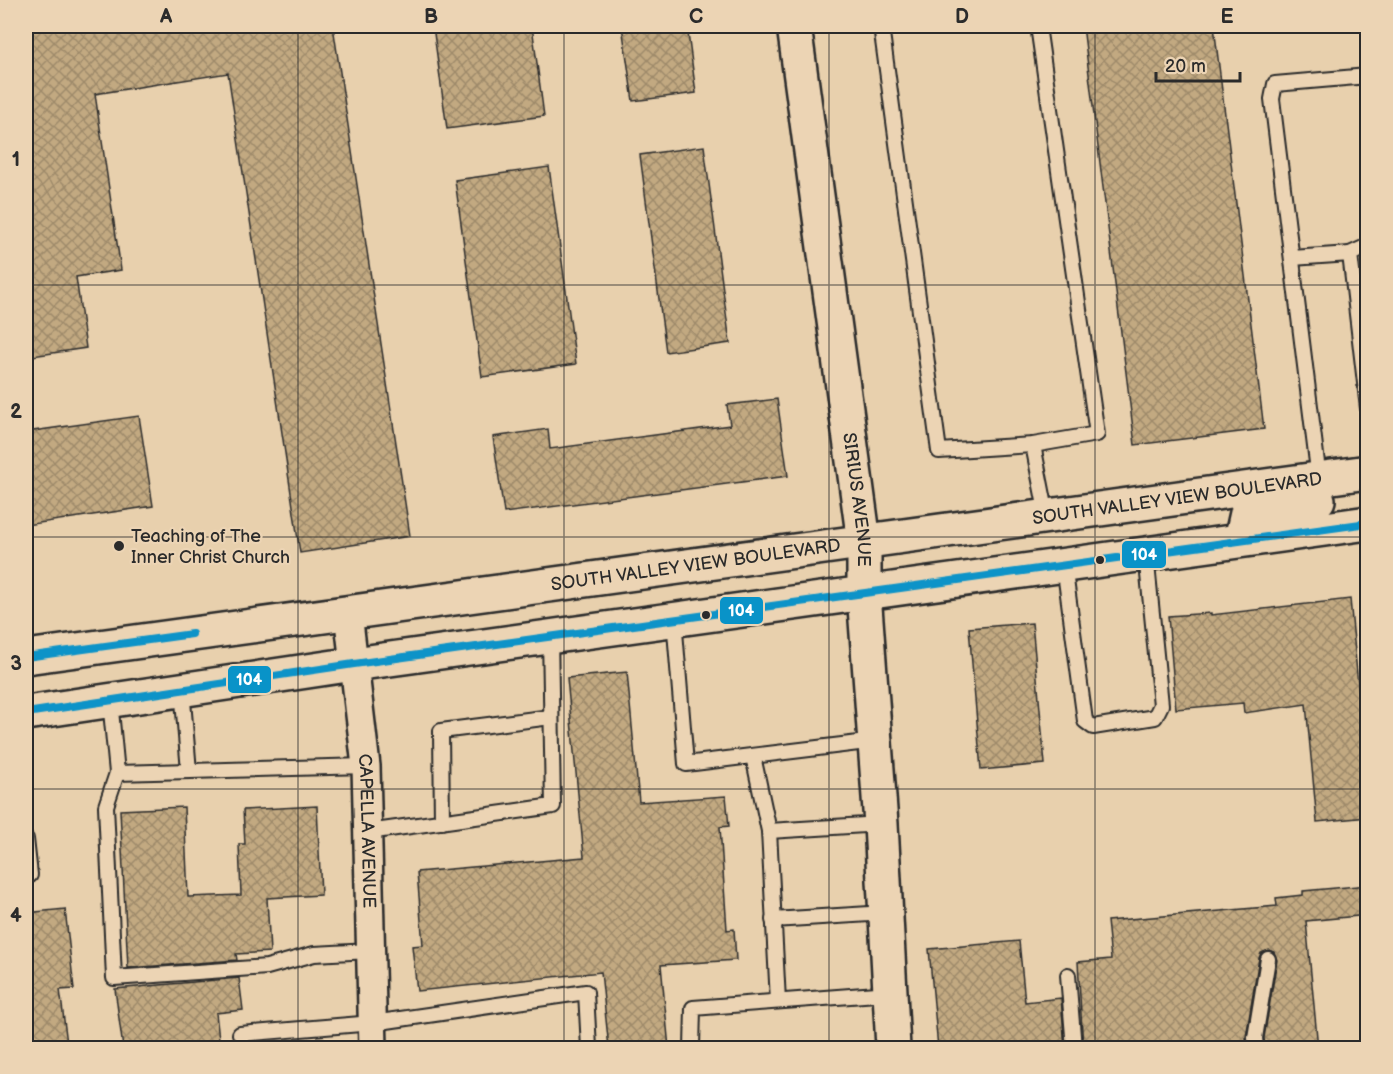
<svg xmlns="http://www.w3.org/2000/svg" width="1393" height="1074" viewBox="0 0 1393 1074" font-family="'Balsamiq Sans',sans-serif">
<defs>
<pattern id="building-cross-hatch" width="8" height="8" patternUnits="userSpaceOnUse" patternTransform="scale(1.5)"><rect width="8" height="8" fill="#c2a981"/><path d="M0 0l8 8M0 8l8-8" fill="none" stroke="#9e8a6a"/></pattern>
</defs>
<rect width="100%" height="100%" fill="#e8d0ad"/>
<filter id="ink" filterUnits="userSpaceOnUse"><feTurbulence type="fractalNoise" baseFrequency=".0167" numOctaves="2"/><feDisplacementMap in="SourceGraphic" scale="12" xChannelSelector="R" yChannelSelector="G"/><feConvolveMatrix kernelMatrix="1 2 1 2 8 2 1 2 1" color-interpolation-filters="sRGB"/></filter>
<g filter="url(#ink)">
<g fill="url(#building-cross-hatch)" stroke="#2b2b2b" stroke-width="1.5">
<path d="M26,26H333L410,536L300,553L228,73L95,94L121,270L76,277L86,348L26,357Z"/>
<path d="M433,26H532L544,116L447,129Z"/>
<path d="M622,26H687L696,93L633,101Z"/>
<path d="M1083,26H1214L1264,429L1135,445Z"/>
<path d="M704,146L730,343L666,352L640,155Z"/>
<path d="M549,167L576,364L482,377L455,180Z"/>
<path d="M777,399L788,476L504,513L493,437L548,429L550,449L730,425L727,405Z"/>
<path d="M139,416L153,506L26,525V432Z"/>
<path d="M1350,599L1368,790V817L1317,822L1306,704L1244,713L1243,703L1176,709L1168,616L1211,613V615Z"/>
<path d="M1032,623L1045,764L981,770L969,628Z"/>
<path d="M627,672L639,802L726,796L729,826L720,827L727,930L734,929L736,960L661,965L669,1048H609L601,972L417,991L412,946L423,945L417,872L584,857L567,678Z"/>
<path d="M317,806L321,895L267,898L270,952L236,954L237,960L128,968L120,810L184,807L188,897L241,895L239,844H245L243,810Z"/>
<path d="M1368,885V915L1306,921L1318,1048H1265L1264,1038L1277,960L1274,952L1269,950L1261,953L1259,958L1246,1037L1247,1048H1083L1078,962L1111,959L1107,921L1277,906L1276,898L1303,895V891Z"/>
<path d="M65,909L74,989L60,990L67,1043L26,1048V913Z"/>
<path d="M1019,941L1025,1002L1061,998L1065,1048H938L929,949Z"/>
<path d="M239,978L243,1010L216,1013L220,1048H123L115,989Z"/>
</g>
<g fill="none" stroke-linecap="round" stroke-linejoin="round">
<defs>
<g id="service">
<path d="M881,26L939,451L1033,445L1097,434L1038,26"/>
<path d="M1368,246L1350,254L1368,409"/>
<path d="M1292,258L1350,254"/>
<path d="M1033,445L1047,516"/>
<path d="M1319,479L1272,99L1275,84L1368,76"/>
<path d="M1064,565L1085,721L1093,727L1155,717L1161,705L1146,554"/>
<path d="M674,619L686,764L875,741"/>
<path d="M182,689L189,771"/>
<path d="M110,700L117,773L106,806L114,978L267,967L314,954L370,951"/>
<path d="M753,756L769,831L778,1001"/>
<path d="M117,773L366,766"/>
<path d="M442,822L441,731L551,717"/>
<path d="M769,831L881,824"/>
<path d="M368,832L553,806L550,636"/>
<path d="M26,839L30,875L26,876"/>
<path d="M773,920L886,913"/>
<path d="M1068,975L1074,1048"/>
<path d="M240,1034L373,1023L586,992L589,1048"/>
<path d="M692,1048L693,1008L890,993"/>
<path d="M1256,1048L1255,1038L1268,959"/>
</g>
<g id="minor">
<path id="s1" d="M348,613L366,766L373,1048"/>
</g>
<g id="tertiary">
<path id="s2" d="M794,26L864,542V593L881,824L893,1048"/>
</g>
<g id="primary">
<path d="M1241,540L1247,513L1318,500"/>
<path id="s3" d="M26,657L1368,472"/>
<path d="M26,713L354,664L1368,523"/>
</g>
</defs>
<use href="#service" stroke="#2b2b2b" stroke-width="18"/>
<use href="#minor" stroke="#2b2b2b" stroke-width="32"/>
<use href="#tertiary" stroke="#2b2b2b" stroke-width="38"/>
<use href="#primary" stroke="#2b2b2b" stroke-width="38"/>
<use href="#service" stroke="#ecd4b4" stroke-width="14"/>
<use href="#minor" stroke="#ecd4b4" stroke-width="27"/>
<use href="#tertiary" stroke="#ecd4b4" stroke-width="33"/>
<use href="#primary" stroke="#ecd4b4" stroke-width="33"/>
<defs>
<g id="bus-1">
<path d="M26,657L192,634"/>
<path d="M26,713L354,664L1368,523"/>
</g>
</defs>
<use href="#bus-1" stroke="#ecd4b4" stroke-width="12"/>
<use href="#bus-1" stroke="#0993c8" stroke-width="8"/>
</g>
</g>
<path fill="none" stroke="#2b2b2b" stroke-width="1.5" stroke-opacity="0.55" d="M298,26V1048M564,26V1048M829,26V1048M1095,26V1048M26,285H1368M26,537H1368M26,789H1368"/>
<g fill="#2b2b2b" stroke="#ecd4b4" stroke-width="2">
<circle cx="119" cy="546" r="6"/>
<circle cx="1100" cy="560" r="5"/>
<circle cx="706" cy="615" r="5"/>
</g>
<g text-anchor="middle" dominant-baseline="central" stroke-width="4.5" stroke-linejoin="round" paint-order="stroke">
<g font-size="18" fill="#2b2b2b" stroke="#ecd4b4">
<text stroke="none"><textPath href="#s3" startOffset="1162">SOUTH VALLEY VIEW BOULEVARD</textPath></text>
<text stroke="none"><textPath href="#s2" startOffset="478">SIRIUS AVENUE</textPath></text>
<text stroke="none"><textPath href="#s3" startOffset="676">SOUTH VALLEY VIEW BOULEVARD</textPath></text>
<text stroke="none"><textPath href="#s1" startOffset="219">CAPELLA AVENUE</textPath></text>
</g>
<g font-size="18" fill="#2b2b2b" stroke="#ecd4b4" text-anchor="start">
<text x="131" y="536">Teaching of The<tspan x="131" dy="21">Inner Christ Church</tspan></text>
</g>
</g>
<g stroke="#ecd4b4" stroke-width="2">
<rect x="1121" y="540" width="46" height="29" rx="6" fill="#0993c8"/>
<rect x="719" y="596" width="45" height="29" rx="6" fill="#0993c8"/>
<rect x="227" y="665" width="45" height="29" rx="6" fill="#0993c8"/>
</g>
<g font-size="16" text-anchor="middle" font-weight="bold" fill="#fff">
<text x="1144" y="560">104</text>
<text x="741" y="616">104</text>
<text x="249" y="685">104</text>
</g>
<rect width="1393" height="1074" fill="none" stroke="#ecd4b4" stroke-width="66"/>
<path d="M1156 72v9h84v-9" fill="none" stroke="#2b2b2b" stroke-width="3"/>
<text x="1165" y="72" font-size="18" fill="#2b2b2b" stroke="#ecd4b4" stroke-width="4.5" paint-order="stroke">20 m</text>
<rect x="33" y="33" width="1327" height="1008" fill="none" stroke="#2b2b2b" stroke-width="2"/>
<g font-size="20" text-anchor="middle" font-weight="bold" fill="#2b2b2b">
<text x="166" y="23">A</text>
<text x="431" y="23">B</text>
<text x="696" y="23">C</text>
<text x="962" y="23">D</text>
<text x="1227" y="23">E</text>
<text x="16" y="166">1</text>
<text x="16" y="418">2</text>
<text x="16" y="670">3</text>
<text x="16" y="922">4</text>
</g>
</svg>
